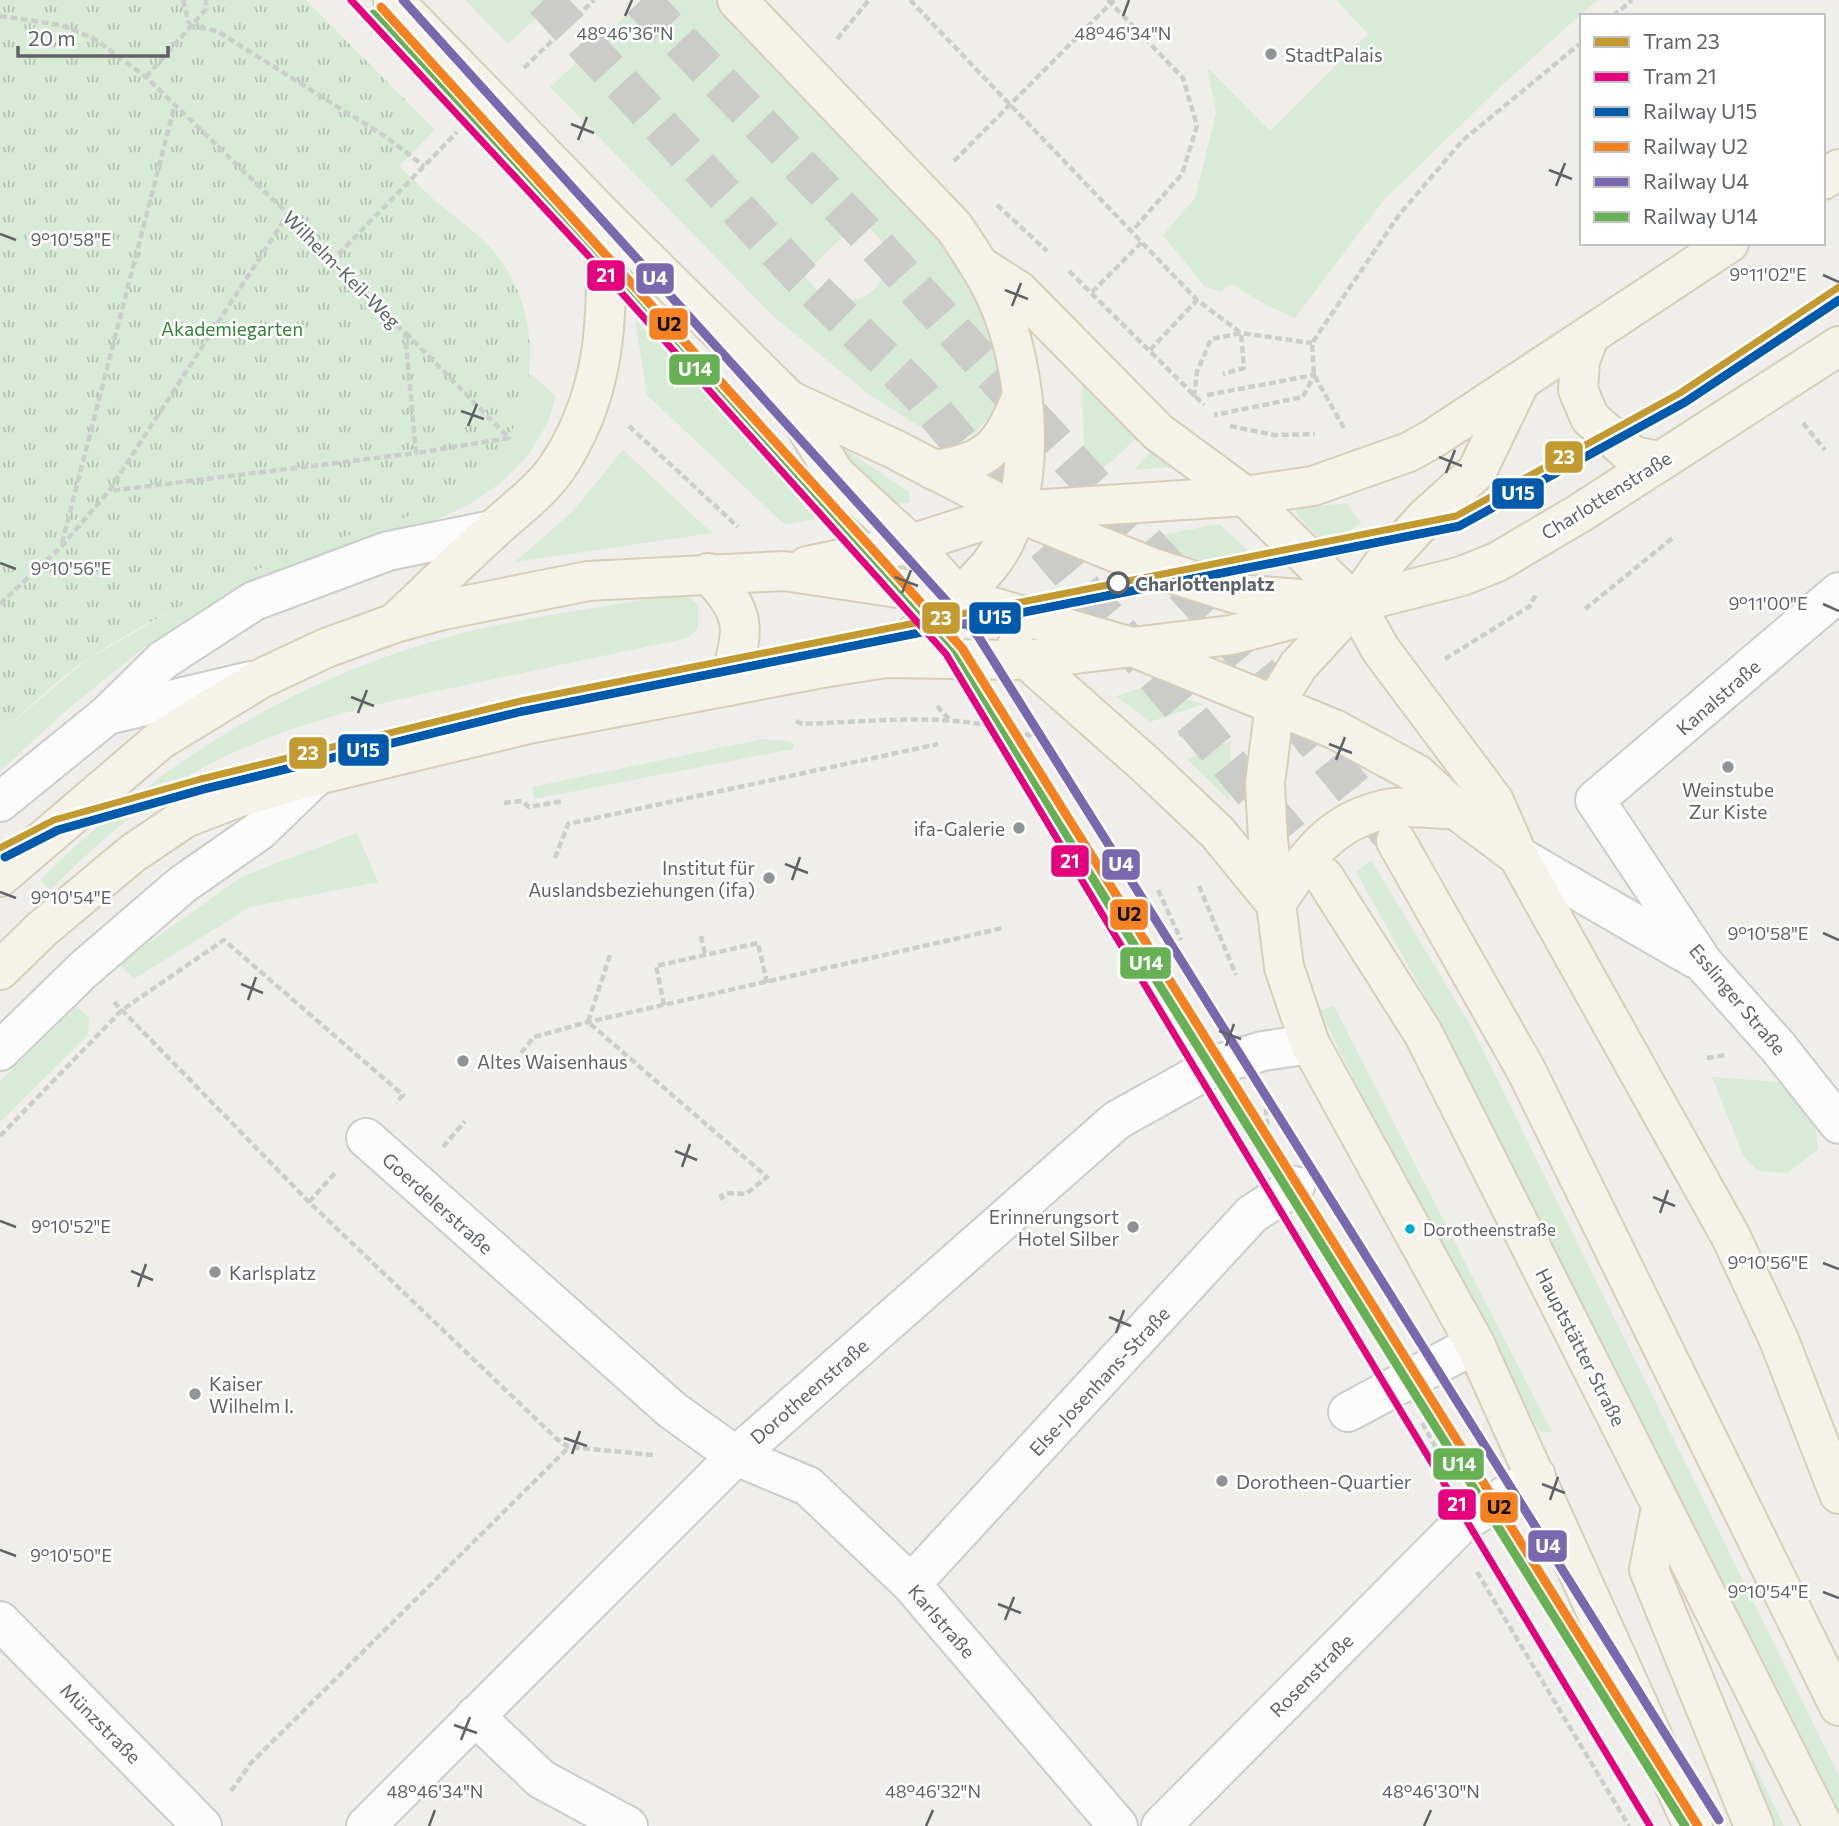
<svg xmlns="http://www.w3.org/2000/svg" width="1839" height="1826" viewBox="0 0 1839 1826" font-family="Commissioner,sans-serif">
<defs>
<pattern id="park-tufts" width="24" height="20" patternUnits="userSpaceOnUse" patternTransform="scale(1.75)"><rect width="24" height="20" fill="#d8ebd6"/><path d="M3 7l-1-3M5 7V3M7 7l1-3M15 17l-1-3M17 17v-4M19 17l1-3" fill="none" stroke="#b2c2b1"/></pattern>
</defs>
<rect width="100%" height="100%" fill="#efeeea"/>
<g fill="#d8ebd6" fill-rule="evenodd">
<path d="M465,0H555L508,44Z"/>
<path d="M643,0H717L802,84L939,229L980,305L1002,381L994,412L973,435L941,440L870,395L775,318L550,87ZM861,219L888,248C886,290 869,303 828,302L803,275Z"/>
<path d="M1336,0H1597L1500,87L1384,200L1295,318L1266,305L1232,284L1220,291L1205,287L1163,235L1195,198L1216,113L1207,67L1270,131L1368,34Z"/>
<path d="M635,320L832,515H833L785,525L647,395Z"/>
<path d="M530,373L556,397L548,422L529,454L502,482L468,505L429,523L216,604L146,646L69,708L0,771V733L88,659L202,594L297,551L424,509L484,470L516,423Z"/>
<path d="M1087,382L1139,435L1110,463L1085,476L1082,384Z"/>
<path d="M845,449L910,493L909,503L890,504L838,454Z"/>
<path d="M1153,449L1171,467L1134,470Z"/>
<path d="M623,450L712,533L515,562L572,512Z"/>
<path d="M1347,503L1361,523L1327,547L1300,518L1295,509Z"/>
<path d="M1219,524L1259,560L1262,569L1257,575L1152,548L1147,543V538Z"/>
<path d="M677,594L690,598L698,605V628L688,638C617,653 546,668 475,683C387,701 299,720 217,760C154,792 100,841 50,890L40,880C165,755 319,664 493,626C554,613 616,605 677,594Z"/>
<path d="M1141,688L1204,704L1150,722L1116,696Z"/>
<path d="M763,739L790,741L794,745L793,749L534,799L532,787Z"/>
<path d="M1231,741L1229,800L1187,759Z"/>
<path d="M357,833L378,882L250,907L134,979L119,964L243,876Z"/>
<path d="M1371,860L1471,1026L1839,1776V1822L1449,1039L1356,872Z"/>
<path d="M77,1006L89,1018L88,1035L0,1122V1081Z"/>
<path d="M1334,1006L1552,1432L1539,1431L1440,1253L1320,1011Z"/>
<path d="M1712,1077L1781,1082L1814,1112L1818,1149L1788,1173L1758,1171L1744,1157Z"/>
<path d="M1752,1760L1784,1826H1766L1743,1765Z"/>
</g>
<path fill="url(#park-tufts)" d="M0,0H306L435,130L399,166C416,182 432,199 450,213C471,229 492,245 506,268C551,341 531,441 461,490C411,525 338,533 282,558C217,588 150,619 89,658C57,679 29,708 0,733Z"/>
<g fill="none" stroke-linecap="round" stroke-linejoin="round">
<g stroke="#cbcbca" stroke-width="38" stroke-dasharray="38 19" stroke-linecap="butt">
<path d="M544,0L800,276L917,391L1324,877"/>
<path d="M641,0L866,234L1220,625L1392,837"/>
</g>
<defs>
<g id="minor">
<path d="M1839,592L1595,800L1704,964L1778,1047L1839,1124"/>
<path d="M107,715L251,681"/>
<path d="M0,802L107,715L163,660L254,601L388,551L492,530"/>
<path d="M1518,856L1696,959"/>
<path d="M0,1051L83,970L183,884L259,831L317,775"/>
<path d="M366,1138L672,1410L736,1456L808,1486L911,1584L1118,1826"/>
<path d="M1348,1412L1475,1344"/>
<path d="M911,1584L1252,1214L1295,1186"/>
<path d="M0,1621L202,1826"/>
<path d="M475,1716L541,1779L628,1826"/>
<path d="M366,1826L736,1456L1117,1120L1216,1065L1263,1051L1310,1044"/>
<path d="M1161,1826L1461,1524L1536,1476"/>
</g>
<g id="major">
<path d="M393,0L604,217L789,400L835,474L911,544L965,604"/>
<path d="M737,0L954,227C970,251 986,274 998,301C1029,372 1042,502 989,566C959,601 920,629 886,658"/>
<path d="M1823,180L1839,169"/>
<path d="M980,266L1019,291L1158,432L1245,496L1355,604L1381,650L1494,801L1518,856L1731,1237L1779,1340L1839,1494"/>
<path d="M1589,337L1580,361L1578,390L1590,418L1633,456L1659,461"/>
<path d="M1520,382L1477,471L1427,516L1383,564L1355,604L1298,666L1275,704L1265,783L1268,840L1284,967L1310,1044L1475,1344L1693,1826"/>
<path d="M789,400L894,449L1014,511L1151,567L1236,594L1325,601"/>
<path d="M933,470C988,463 1001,447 1021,398"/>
<path d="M807,566L911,544L1014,511L1245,496L1313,486L1409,452L1434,438L1729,243"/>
<path d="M708,573C751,618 742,630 729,686"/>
<path d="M398,620C429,591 459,561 491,532C514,510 545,489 562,460C610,383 608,304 604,217"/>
<path d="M1015,649L1144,763L1217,832L1276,904"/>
<path d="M1396,841L1526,1070L1839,1706"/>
<path d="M0,877L160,740L260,679L326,648L395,623L443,610L588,581L784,571L958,597L1135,648L1334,729L1417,774L1455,809L1518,856"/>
<path d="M1324,877L1423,1033L1823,1826"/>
<path d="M1280,898C1307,857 1329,824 1379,811C1401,804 1431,809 1455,809"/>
<path d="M0,970L42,929L133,853L185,818L237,798L317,775L528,724L822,668L886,658L1026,660L1231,635L1462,576L1497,562L1580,513L1839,346"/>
<path d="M1661,1507L1649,1570L1754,1826"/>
</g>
</defs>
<use href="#minor" stroke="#cbcccc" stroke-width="42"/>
<use href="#major" stroke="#d7ceb8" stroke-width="42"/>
<g stroke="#cacfcc" stroke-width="4.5" stroke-dasharray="7 3.5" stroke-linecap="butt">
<path d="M183,0L189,24"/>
<path d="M910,0L1197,300L1241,333L1244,368L1223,374"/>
<path d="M1108,0L1183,78L1197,126L1182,174L1133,230"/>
<path d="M0,16L61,25L93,38L146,77L288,214L331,262L405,333L416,453L109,491"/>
<path d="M1613,16L1632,0"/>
<path d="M189,25L217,31L386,137L424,166"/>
<path d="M837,39L869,0"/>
<path d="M524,68L594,0"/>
<path d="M146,77L206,9V0"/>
<path d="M954,161L1114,0"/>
<path d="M997,205L1047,251"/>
<path d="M331,262L457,132"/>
<path d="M1069,271L1204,405"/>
<path d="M1092,292L1143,241"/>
<path d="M406,333L509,438L416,453"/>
<path d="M1150,350L1197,300"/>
<path d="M1207,395L1314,375L1303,397L1214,415"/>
<path d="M1194,397L1197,372L1211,339L1241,333L1312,343"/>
<path d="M1803,423L1825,450"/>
<path d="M629,426L738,527"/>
<path d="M1230,426L1274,435L1315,434"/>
<path d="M1344,428L1314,375L1312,343L1399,215L1462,141L1582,42"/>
<path d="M62,543L175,104"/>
<path d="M0,604L61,547L109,491L288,214"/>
<path d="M1585,609L1675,536"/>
<path d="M1445,659L1530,606L1536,594"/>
<path d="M937,706L949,719"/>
<path d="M796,721L802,724C886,721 970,709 1049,743"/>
<path d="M1179,735L1204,727"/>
<path d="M504,803L522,801L529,807L563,801"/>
<path d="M555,858L568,824L938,744"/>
<path d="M1199,886L1236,975"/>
<path d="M1158,890L1181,940"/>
<path d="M1103,893L1121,886"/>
<path d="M701,936L705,954"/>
<path d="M610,955L588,1022L767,1177L746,1194L729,1193L721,1196L725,1203"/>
<path d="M114,1002L309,1202L558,1440L569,1447L654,1455"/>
<path d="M664,1005L656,966L758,943L767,983"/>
<path d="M521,1053L534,1037L588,1022L1003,928"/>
<path d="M1707,1058L1726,1055"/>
<path d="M1265,1098L1268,1135L1274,1147"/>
<path d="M0,1136L122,1010L224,940L403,1095L396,1103"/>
<path d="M443,1147L465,1121"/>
<path d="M309,1202L335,1173"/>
<path d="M1316,1226L1379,1345"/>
<path d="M1422,1423L1452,1476"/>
<path d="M1477,1572L1629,1826"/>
<path d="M231,1791L251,1763L569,1447"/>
</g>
<use href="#minor" stroke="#fdfcfc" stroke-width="38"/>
<use href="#major" stroke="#f4f2e9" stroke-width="38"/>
<defs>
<path id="rail-1" d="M5,857L58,830L204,789L523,711L1459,526L1685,402L1839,300"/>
<path id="rail-2" d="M381,7L962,648L1698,1826"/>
<path id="rail-3" d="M403,0L978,636L1719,1820"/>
<path id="rail-4" d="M373,14L953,655L1685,1826"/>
</defs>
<use href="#rail-1" stroke="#fff" stroke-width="14"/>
<use href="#rail-2" stroke="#fff" stroke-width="14"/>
<use href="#rail-3" stroke="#fff" stroke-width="14"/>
<use href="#rail-4" stroke="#fff" stroke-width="14"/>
<use href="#rail-1" stroke="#005aab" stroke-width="9"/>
<use href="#rail-2" stroke="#f58220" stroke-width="9"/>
<use href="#rail-3" stroke="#7a68ae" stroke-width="9"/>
<use href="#rail-4" stroke="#68b054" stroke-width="9"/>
<defs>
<path id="tram-1" d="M0,848L54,820L201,779L521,701L1456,516L1680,393L1839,287"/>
<path id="tram-2" d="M351,0L584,251L946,654L1650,1826"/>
</defs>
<use href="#tram-1" stroke="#fff" stroke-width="12"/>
<use href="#tram-2" stroke="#fff" stroke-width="12"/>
<use href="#tram-1" stroke="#c29a2f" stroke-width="7"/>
<use href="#tram-2" stroke="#e5007d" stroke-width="7"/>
</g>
<path fill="none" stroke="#5f6368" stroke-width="2.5" d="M625,16L632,0M1123,16L1129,0M571,124L594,133M578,140L587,117M1549,170L1572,179M1556,186L1565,163M0,234L16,240M1823,275L1839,282M1005,290L1028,299M1012,306L1021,283M461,411L484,419M468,426L477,404M1439,457L1462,466M1446,473L1455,450M0,563L16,569M895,577L918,586M902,593L911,570M1823,604L1839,611M351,697L374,706M358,713L367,690M1329,744L1352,753M1336,760L1345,737M785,864L808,873M792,880L800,857M0,892L16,898M1823,933L1839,940M241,984L263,993M248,1000L256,977M1219,1031L1241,1039M1226,1046L1234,1024M675,1151L697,1160M682,1167L690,1144M1653,1197L1675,1206M1660,1213L1668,1190M0,1221L16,1227M1823,1263L1839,1269M131,1271L153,1280M138,1287L146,1264M1109,1317L1131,1326M1116,1333L1124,1310M564,1438L587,1446M572,1454L580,1431M1542,1484L1565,1493M1550,1500L1558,1477M0,1550L16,1556M1823,1592L1839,1598M998,1604L1021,1613M1005,1620L1014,1597M454,1725L477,1733M461,1740L470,1717M429,1826L435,1810M926,1826L933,1810M1424,1826L1431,1810"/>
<g fill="#919496" stroke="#fff" stroke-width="2.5">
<circle cx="1271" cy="54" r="7"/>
<circle cx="1728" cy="767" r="7"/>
<circle cx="1019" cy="828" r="7"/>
<circle cx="769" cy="878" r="7"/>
<circle cx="463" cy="1061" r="7"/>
<circle cx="1133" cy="1227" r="7"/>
<circle cx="215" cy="1272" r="7"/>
<circle cx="195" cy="1394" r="7"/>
<circle cx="1222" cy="1481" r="7"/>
</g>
<circle fill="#fff" stroke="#5f6368" stroke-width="3.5" cx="1118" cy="583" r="10"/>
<circle fill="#00a9ce" stroke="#fff" stroke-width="2.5" cx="1410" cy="1229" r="6"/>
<g text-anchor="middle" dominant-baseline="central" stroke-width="5" stroke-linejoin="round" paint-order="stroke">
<g font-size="17" fill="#5f6368" stroke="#fff" text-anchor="start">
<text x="1423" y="1229">Dorotheenstraße</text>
</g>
<g font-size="19" fill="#5f6368" stroke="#fff" text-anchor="start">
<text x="1285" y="54">StadtPalais</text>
<text x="1728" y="789" text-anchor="middle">Weinstube<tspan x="1728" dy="22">Zur Kiste</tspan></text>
<text x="1005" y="828" text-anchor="end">ifa-Galerie</text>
<text x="755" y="867" text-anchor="end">Institut für<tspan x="755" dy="22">Auslandsbeziehungen (ifa)</tspan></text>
<text x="477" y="1061">Altes Waisenhaus</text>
<text x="1119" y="1216" text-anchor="end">Erinnerungsort<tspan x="1119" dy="22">Hotel Silber</tspan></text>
<text x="229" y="1272">Karlsplatz</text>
<text x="209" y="1383">Kaiser<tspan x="209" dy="22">Wilhelm I.</tspan></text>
<text x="1236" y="1481">Dorotheen-Quartier</text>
</g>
<g font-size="19" fill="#5f6368" stroke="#fff">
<text transform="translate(342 269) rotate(45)">Wilhelm-Keil-Weg</text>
<text transform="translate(1606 495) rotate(-32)">Charlottenstraße</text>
<text transform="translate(1718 697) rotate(-41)">Kanalstraße</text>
<text transform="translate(1738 999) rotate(50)">Esslinger Straße</text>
<text transform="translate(438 1203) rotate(42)">Goerdelerstraße</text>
<text transform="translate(1581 1347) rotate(63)">Hauptstätter Straße</text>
<text transform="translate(1099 1381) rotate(-47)">Else-Josenhans-Straße</text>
<text transform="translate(809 1391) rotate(-41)">Dorotheenstraße</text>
<text transform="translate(942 1621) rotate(49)">Karlstraße</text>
<text transform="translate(1311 1675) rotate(-45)">Rosenstraße</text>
<text transform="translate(101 1723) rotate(45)">Münzstraße</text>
</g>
<g font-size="19" fill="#348238" stroke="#fff">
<text x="232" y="328">Akademiegarten</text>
</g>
<g font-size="19" font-weight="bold" fill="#5f6368" stroke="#fff" text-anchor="start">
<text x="1135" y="583">Charlottenplatz</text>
</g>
</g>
<g font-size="18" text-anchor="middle" fill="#5f6368" stroke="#fff" stroke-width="5" stroke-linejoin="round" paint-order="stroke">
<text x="625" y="40">48°46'36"N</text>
<text x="1123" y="40">48°46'34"N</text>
<text x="71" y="246">9°10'58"E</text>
<text x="1768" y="281">9°11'02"E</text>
<text x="71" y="575">9°10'56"E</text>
<text x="1768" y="610">9°11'00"E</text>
<text x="71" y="904">9°10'54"E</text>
<text x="1768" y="940">9°10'58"E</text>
<text x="71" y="1233">9°10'52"E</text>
<text x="1768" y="1269">9°10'56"E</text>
<text x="71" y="1562">9°10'50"E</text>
<text x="1768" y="1598">9°10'54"E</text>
<text x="435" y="1798">48°46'34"N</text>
<text x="933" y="1798">48°46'32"N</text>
<text x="1431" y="1798">48°46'30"N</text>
</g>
<g stroke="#fff" stroke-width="2.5">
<rect x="586" y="259" width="40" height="33" rx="7" fill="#e5007d"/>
<rect x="635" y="262" width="40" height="33" rx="7" fill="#7a68ae"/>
<rect x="648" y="307" width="41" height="34" rx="7" fill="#f58220"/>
<rect x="668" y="353" width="53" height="33" rx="7" fill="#68b054"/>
<rect x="1544" y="440" width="40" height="34" rx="7" fill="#c29a2f"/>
<rect x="1491" y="477" width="54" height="33" rx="7" fill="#005aab"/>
<rect x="968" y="601" width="54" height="34" rx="7" fill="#005aab"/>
<rect x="921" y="601" width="40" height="34" rx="7" fill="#c29a2f"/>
<rect x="337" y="733" width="53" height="34" rx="7" fill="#005aab"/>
<rect x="288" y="736" width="40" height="34" rx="7" fill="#c29a2f"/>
<rect x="1050" y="844" width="40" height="34" rx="7" fill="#e5007d"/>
<rect x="1101" y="848" width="40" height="33" rx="7" fill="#7a68ae"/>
<rect x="1109" y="898" width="40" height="33" rx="7" fill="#f58220"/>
<rect x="1119" y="946" width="53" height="34" rx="7" fill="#68b054"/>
<rect x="1432" y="1447" width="53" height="34" rx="7" fill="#68b054"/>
<rect x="1437" y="1488" width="40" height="33" rx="7" fill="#e5007d"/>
<rect x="1479" y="1491" width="40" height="33" rx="7" fill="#f58220"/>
<rect x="1527" y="1529" width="41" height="34" rx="7" fill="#7a68ae"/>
</g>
<g font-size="19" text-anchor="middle" font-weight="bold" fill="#fff">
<text x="606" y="282">21</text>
<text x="655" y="285">U4</text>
<text x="695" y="376">U14</text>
<text x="1564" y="464">23</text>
<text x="1518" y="500">U15</text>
<text x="995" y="624">U15</text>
<text x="941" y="625">23</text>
<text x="363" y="757">U15</text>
<text x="308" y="760">23</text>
<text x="1070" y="868">21</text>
<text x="1121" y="871">U4</text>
<text x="1146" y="970">U14</text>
<text x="1459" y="1471">U14</text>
<text x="1457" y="1511">21</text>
<text x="1548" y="1553">U4</text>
</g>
<g font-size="19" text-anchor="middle" font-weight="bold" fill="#111">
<text x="669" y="331">U2</text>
<text x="1129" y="921">U2</text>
<text x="1499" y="1514">U2</text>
</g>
<rect x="1580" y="14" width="245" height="231" fill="#ffffff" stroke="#bfc1c3" stroke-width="2"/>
<rect x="1594" y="37" width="35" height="10" fill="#c29a2f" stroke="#bfc1c3" stroke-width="2"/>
<text x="1643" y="49" font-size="21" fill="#5f6368">Tram 23</text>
<rect x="1594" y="72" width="35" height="10" fill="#e5007d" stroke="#bfc1c3" stroke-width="2"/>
<text x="1643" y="84" font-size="21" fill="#5f6368">Tram 21</text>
<rect x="1594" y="107" width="35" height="10" fill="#005aab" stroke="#bfc1c3" stroke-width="2"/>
<text x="1643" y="119" font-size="21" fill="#5f6368">Railway U15</text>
<rect x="1594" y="142" width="35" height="10" fill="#f58220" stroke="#bfc1c3" stroke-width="2"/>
<text x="1643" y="154" font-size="21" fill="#5f6368">Railway U2</text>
<rect x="1594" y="177" width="35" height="10" fill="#7a68ae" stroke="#bfc1c3" stroke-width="2"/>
<text x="1643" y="189" font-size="21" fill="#5f6368">Railway U4</text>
<rect x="1594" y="212" width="35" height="10" fill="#68b054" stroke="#bfc1c3" stroke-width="2"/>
<text x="1643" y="224" font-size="21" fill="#5f6368">Railway U14</text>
<path d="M18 46v10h150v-10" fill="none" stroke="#5f6368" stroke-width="3.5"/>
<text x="28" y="46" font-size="21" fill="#5f6368" stroke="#ffffff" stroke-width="5" paint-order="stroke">20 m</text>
</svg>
